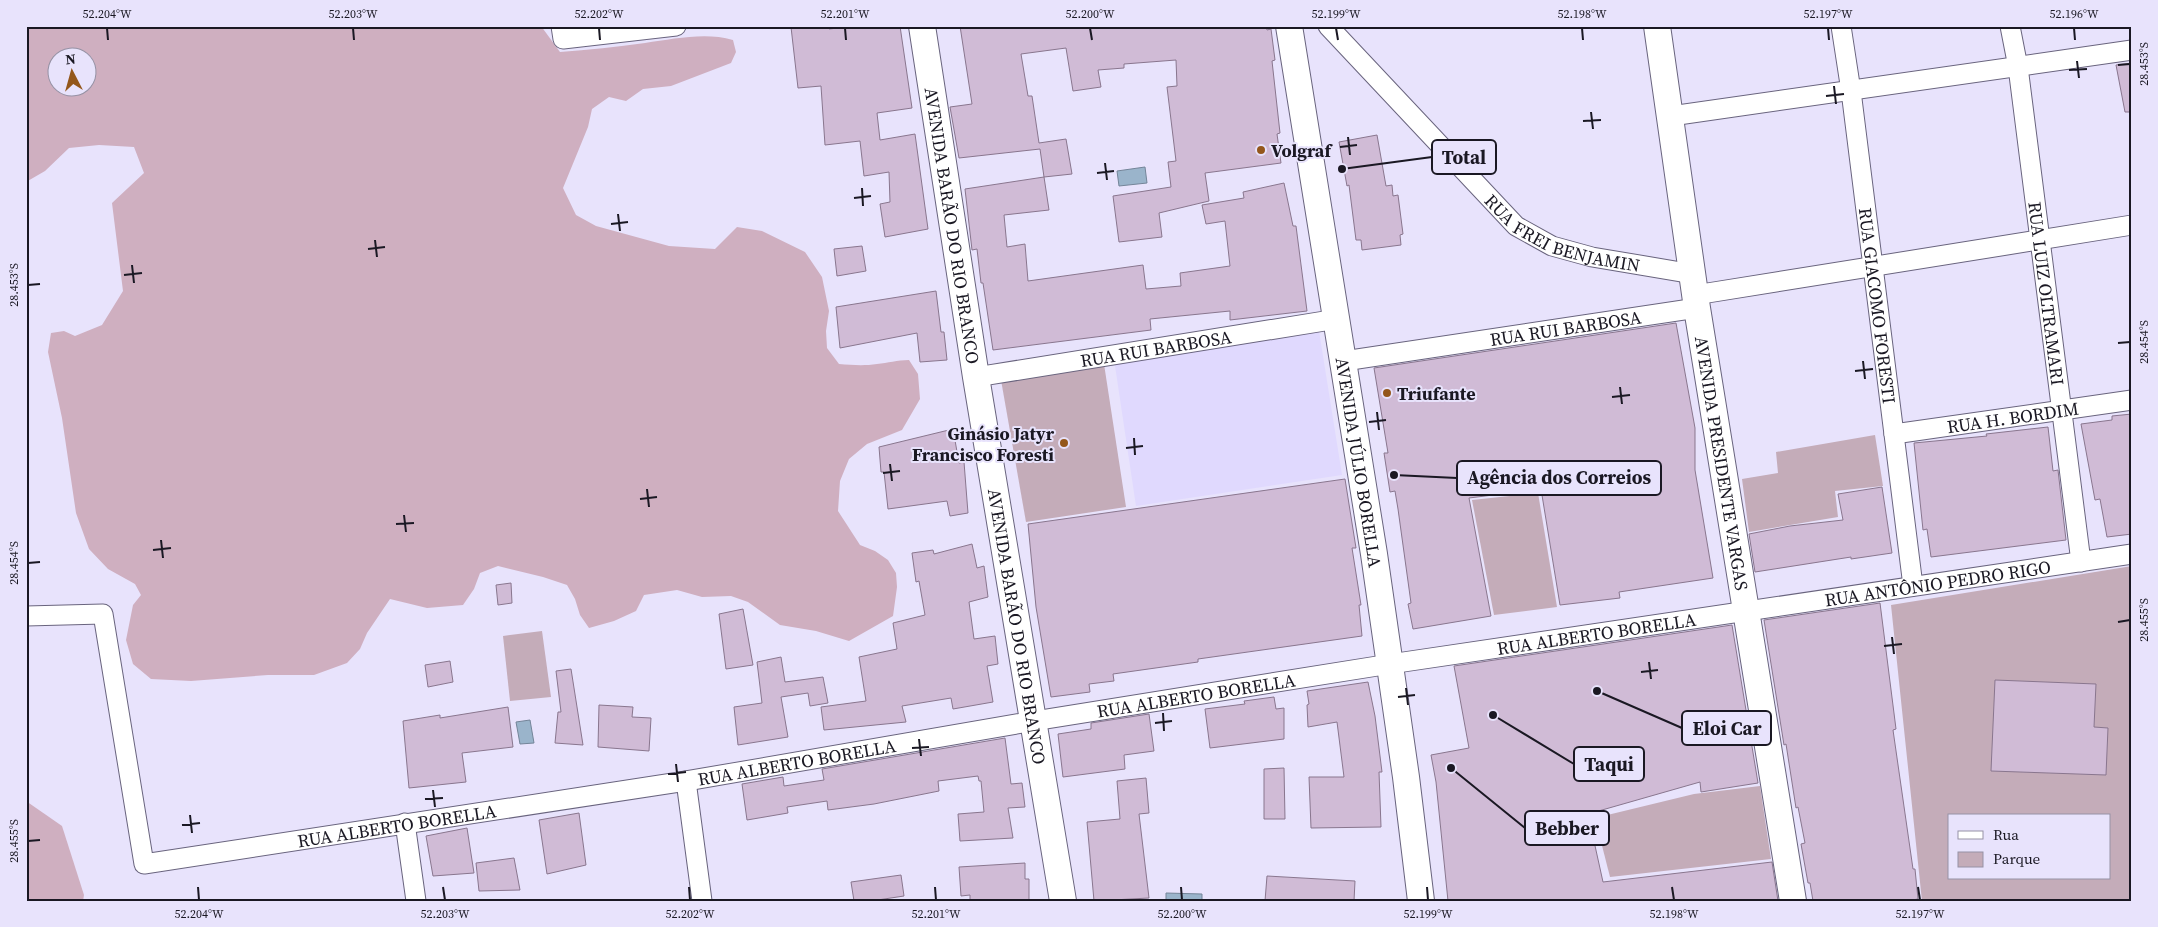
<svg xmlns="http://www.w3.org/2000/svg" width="2158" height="927" viewBox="0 0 2158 927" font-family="'Source Serif 4',serif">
<rect width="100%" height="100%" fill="#e8e3fc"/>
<path fill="#e0d9fe" d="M1319,331L1342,475L1136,506L1114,359Z"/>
<g fill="#c4acb9" fill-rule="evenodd">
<path d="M1104,364L1126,507L1026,522L1001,380Z"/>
<path d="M1875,435L1883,486L1835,491L1838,517L1749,532L1742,479L1778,473L1776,452Z"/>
<path d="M1538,493L1557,607L1494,615L1472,500Z"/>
<path d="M2132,566V901H1922L1891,605ZM1949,816H2109V878H1949Z"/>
<path d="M542,631L551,697L510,701L503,636Z"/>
<path d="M1760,786L1771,859L1610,877L1595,818L1694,794Z"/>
</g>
<g fill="#cfafc0" fill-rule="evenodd">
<path d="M26,26H541L560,52C588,50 617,47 645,43C674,39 705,32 733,40L736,52L731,63L671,86L643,89L626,101L609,97L592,109L588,127L563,188L576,215L596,226L669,246L715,249L737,227L762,231L805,252L822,277L829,311L826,331L827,348L839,364C852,365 864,366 877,364C888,363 897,360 909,360L918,374L920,399L902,430L867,444L849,459L840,481L838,511L860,545L875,551L888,560L896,573L897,587L893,616L849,641L816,631L780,625L748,602L731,596L702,597L677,590L644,595L636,611L614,621L589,628L580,615L575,599L567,585L543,577L498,566L480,573L474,589L463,605L427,608L390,599L367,633L360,649L347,663L314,675H268L191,681L151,679L133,664L126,640L133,605L141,595L135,584L108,569L89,549L76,513L62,418L48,352L51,333L64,331L75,336L102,325L123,291L112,203L144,173L134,147L99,145L69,148L45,171L26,182ZM58,58H88V88H58Z"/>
<path d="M26,801L62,826L84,895L83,901H26Z"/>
</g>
<g fill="#9ab4cb" stroke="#748599">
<path d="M1145,167L1147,183L1119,186L1117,171Z"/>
<path d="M530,720L534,743L520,744L516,722Z"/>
<path d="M1166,893L1202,894V901H1166Z"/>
</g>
<g fill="#d0bbd6" stroke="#89768e">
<path d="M799,26H829V29L856,26H900L912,108L877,113L880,140L915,134L928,229L885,237L880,204L890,202L889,172L864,176L860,141L825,145L821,86L798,88L791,27Z"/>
<path d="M960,26H1266L1267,30L1271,29L1275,60L1272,61L1280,133L1277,134L1281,163L1205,173L1209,201L1159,213L1162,237L1119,242L1113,196L1171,187L1168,162L1176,161L1167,87L1177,86L1176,60L1124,64V68L1098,70L1101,87L1073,91L1066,48L1021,54L1028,96H1032L1039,143L1066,139L1072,174L1044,177L1040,149L959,158L950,107L972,104Z"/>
<path d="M2132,63V112H2125L2116,65Z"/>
<path d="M1377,135L1386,186L1392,185L1393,196L1398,195L1403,234L1400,235L1401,245L1362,250L1361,240H1356L1349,185L1347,186L1339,142Z"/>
<path d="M1044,177L1049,210L1004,215L1007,247L1025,244L1028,281L1143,265L1146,289L1181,286L1180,273L1230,266L1225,221L1206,224L1202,205L1244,198L1243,192L1284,183L1293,226H1296L1307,311L1230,320V311L1150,319L1151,330L993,350L983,283H981L977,249L972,250L965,189Z"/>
<path d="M862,246L866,271L837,276L834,249Z"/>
<path d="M936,291L941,332H944L947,360L920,362L917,333L840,348L836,307Z"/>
<path d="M1676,323L1695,428V470L1713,578L1619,592L1620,598L1560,605L1541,489L1469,498L1491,616L1413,629L1408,604L1411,603L1398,509L1395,491L1390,492L1384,453H1388L1374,368Z"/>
<path d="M2132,414V534L2107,537L2100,499L2095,500L2081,424L2112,420V416Z"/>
<path d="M2048,427L2053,471L2058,470L2066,540L1931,557L1927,529L1923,530L1914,443L1987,436L1986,434Z"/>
<path d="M953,429L959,463L964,462L968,513L950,516L947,501L888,509L884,472H881L879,447Z"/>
<path d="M1345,479L1356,548H1352L1361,605H1359L1362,636L1198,659V662L1113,674L1114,681L1089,684L1090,692L1051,697L1036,607L1028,524Z"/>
<path d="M1882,487L1892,553L1851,559V557L1755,572L1749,534L1790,526L1843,520L1838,494Z"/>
<path d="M972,544L977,568L984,566L988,597L969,602L974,639L995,636L998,664L987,666L993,702L953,709L951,698L902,706L906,722L824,730L821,707L866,701L859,657L897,649L893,623L925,615L919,581L916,582L912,553L933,550L934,554Z"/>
<path d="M511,583L512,603L498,605L496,585Z"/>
<path d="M1880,603L1896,729L1893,730L1913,869H1915L1918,899L1907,901H1813L1810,883H1808L1801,844L1805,843L1798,807L1796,808L1786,744L1784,745L1764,620Z"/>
<path d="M743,609L753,665L726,669L719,614Z"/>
<path d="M1732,625L1758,783L1701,792L1700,782L1588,814L1603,882L1772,862L1778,901H1448L1436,782L1431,755L1469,748L1454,666Z"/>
<path d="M781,657L785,682L823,677L828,703L810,706L808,693L781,697L788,737L738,745L734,707L762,703L757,662Z"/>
<path d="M450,661L453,682L428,687L425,665Z"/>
<path d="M571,669L583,745L555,743L558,712H561L556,671Z"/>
<path d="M1995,680L2096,684L2094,727L2108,728L2106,775L1991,771Z"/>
<path d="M1368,682L1375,716L1382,772H1379L1381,827L1311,828L1309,777H1344L1337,722L1308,727L1307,705L1309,704L1307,691Z"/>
<path d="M1274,697L1276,709L1284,708V739L1210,748L1205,709L1245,704L1244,701Z"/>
<path d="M599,705L633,707L632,717L651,718L649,751L598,747Z"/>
<path d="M508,707L513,747L462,753L466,782L409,788L403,721L440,715V718Z"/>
<path d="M1149,714L1154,751L1124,755L1125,769L1063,777L1058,734L1091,729V723Z"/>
<path d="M1005,738L1011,784L1022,783L1025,807L1008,808L1013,838L960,841L958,814L984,812L981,781H979L978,776L938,781L939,791L874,804L828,810L827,801L787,807L788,813L747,820L742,784L783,777L784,786L824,780L822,769Z"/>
<path d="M1284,768L1285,819H1264V769Z"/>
<path d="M1146,778L1149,813L1139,814L1149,898L1094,901L1087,822L1120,819L1117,781Z"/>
<path d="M579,813L586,865L547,874L539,820Z"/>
<path d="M467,828L474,873L433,876L426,836Z"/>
<path d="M514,858L520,890L479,891L476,863Z"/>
<path d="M1025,863V879H1029V901H970V895L961,896L959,867Z"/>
<path d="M901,875L904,896L871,901H854L851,882Z"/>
<path d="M1267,876L1355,881L1354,901H1265Z"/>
</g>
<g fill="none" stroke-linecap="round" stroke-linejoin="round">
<defs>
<g id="street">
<path d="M561,26L563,39L676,26"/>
<path id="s1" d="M1328,26L1516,226L1552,246L1592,257L1693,274"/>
<path id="s2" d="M1841,26L1851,91L1913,586"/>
<path id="s3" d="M2010,26L2018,67L2081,562"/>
<path d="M1671,116L2132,50"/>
<path d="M1695,295L2132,225"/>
<path id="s4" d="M1344,361L1697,308"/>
<path id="s5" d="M976,377L1337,319"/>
<path id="s6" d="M1894,434L2132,400"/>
<path id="s7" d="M26,616L103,614L144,864L686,781L1034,721L1390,664L2132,554"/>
<path d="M686,781L702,901"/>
<path d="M405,823L416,901"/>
</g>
<g id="secondary">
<path id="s8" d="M922,26L976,377L1063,901"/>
<path id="s9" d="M1289,26L1374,554L1406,777L1421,901"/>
<path id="s10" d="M1657,26L1697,308L1793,901"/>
</g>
</defs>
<use href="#street" stroke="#69647e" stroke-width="21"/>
<use href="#secondary" stroke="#69647e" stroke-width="28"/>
<use href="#street" stroke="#fff" stroke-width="19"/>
<use href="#secondary" stroke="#fff" stroke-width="26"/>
</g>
<path fill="none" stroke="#1a1823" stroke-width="2" d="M107,28L108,40M353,28L354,40M599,28L600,40M845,28L846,40M1090,28L1092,40M1336,28L1338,40M1582,28L1583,40M1828,28L1829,40M2074,28L2075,40M2077,61L2079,78M2118,65L2130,64M2069,70L2087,69M1834,86L1836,104M1826,96L1844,94M1591,112L1593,129M1583,121L1601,120M1348,137L1350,155M1340,147L1357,145M1105,163L1107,180M1097,173L1114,171M862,188L863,206M854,198L871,196M618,214L620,231M611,224L628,222M375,240L377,257M368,249L385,247M132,265L134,283M124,275L142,273M28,285L40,284M2118,343L2130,342M1863,361L1865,379M1855,371L1873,369M1620,387L1622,404M1612,397L1630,395M1377,412L1379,430M1369,422L1386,420M1134,438L1135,455M1126,448L1143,446M890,464L892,481M883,473L900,471M647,489L649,507M640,499L657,497M404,515L406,532M396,524L414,523M161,540L163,558M153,550L171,548M28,563L40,562M2118,622L2130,620M1892,637L1894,654M1884,646L1902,644M1649,662L1651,679M1641,672L1658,670M1406,688L1408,705M1398,697L1415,695M1163,713L1164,731M1155,723L1172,721M919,739L921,756M912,748L929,747M676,764L678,782M668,774L686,772M433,790L435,807M425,799L443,798M190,815L192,833M182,825L200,823M28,841L40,840M198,887L199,900M443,887L445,900M689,887L690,900M935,887L936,900M1181,887L1182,900M1427,887L1428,900M1672,887L1674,900M1918,887L1920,900"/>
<g fill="#94571b" stroke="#e8e3fc" stroke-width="2">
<circle cx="1261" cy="150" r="5"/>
<circle cx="1387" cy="393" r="5"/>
<circle cx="1064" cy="443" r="5"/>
</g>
<g text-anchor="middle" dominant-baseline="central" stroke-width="4" stroke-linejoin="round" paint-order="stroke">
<g font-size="18" font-weight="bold" fill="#1a1823" stroke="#e8e3fc" text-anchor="start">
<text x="1271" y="150">Volgraf</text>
<text x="1397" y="393">Triufante</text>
<text x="1054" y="433" text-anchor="end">Ginásio Jatyr<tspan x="1054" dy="21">Francisco Foresti</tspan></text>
</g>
<g font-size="18" fill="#1a1823" stroke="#e8e3fc">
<text stroke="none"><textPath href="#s8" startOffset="202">AVENIDA BARÃO DO RIO BRANCO</textPath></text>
<text stroke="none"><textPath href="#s1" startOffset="320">RUA FREI BENJAMIN</textPath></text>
<text stroke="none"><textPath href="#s3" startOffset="270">RUA LUIZ OLTRAMARI</textPath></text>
<text stroke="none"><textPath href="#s2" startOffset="282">RUA GIACOMO FORESTI</textPath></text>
<text stroke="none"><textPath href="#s4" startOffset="224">RUA RUI BARBOSA</textPath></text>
<text stroke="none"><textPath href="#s5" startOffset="182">RUA RUI BARBOSA</textPath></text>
<text stroke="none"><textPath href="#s6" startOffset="120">RUA H. BORDIM</textPath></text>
<text stroke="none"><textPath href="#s9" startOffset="442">AVENIDA JÚLIO BORELLA</textPath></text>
<text stroke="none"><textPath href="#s10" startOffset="442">AVENIDA PRESIDENTE VARGAS</textPath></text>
<text stroke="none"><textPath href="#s7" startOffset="2146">RUA ANTÔNIO PEDRO RIGO</textPath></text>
<text stroke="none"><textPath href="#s8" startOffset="608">AVENIDA BARÃO DO RIO BRANCO</textPath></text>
<text stroke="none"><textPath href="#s7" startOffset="1801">RUA ALBERTO BORELLA</textPath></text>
<text stroke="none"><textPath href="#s7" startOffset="1396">RUA ALBERTO BORELLA</textPath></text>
<text stroke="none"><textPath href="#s7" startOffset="991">RUA ALBERTO BORELLA</textPath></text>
<text stroke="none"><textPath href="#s7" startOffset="586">RUA ALBERTO BORELLA</textPath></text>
</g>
</g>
<path fill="none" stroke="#1a1823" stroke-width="2" d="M1342 169L1432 157M1394 475L1457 478M1597 691L1682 728M1493 715L1574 764M1451 768L1525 828"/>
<g fill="#1a1823" stroke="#e8e3fc" stroke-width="2">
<circle cx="1342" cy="169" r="5"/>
<circle cx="1394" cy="475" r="5"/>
<circle cx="1597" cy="691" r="5"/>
<circle cx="1493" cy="715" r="5"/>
<circle cx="1451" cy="768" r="5"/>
</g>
<g fill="#e8e3fc" stroke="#1a1823" stroke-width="2">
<rect x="1432" y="140" width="64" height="34" rx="5"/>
<rect x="1457" y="461" width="204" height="34" rx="5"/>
<rect x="1682" y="711" width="89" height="34" rx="5"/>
<rect x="1574" y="747" width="70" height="34" rx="5"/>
<rect x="1525" y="811" width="84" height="34" rx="5"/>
</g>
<g font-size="19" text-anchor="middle" font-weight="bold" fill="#1a1823">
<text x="1464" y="164">Total</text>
<text x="1559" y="484">Agência dos Correios</text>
<text x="1727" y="735">Eloi Car</text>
<text x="1609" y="771">Taqui</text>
<text x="1567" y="835">Bebber</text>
</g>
<rect width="2158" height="927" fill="none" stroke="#e8e3fc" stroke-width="55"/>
<rect x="1948" y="814" width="162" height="65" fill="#e8e3fc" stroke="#9692a5"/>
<rect x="1958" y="831" width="25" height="8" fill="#ffffff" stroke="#9692a5"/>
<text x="1993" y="840" font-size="15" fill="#1a1823">Rua</text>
<rect x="1958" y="852" width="25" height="15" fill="#c4acb9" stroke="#9692a5"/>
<text x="1993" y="864" font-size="15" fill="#1a1823">Parque</text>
<g transform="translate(72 72) rotate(354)"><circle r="24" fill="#e8e3fc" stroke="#9692a5"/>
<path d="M0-4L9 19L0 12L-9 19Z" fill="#94571b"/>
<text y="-8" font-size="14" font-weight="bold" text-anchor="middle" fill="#1a1823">N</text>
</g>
<rect x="28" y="28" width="2102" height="872" fill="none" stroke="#1a1823" stroke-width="2"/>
<g font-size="12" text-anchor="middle" fill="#1a1823">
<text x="107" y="18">52.204°W</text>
<text x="353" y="18">52.203°W</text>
<text x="599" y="18">52.202°W</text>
<text x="845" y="18">52.201°W</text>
<text x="1090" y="18">52.200°W</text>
<text x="1336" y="18">52.199°W</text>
<text x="1582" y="18">52.198°W</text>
<text x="1828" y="18">52.197°W</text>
<text x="2074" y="18">52.196°W</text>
<text transform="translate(2144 64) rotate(-90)" y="4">28.453°S</text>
<text transform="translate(14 285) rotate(-90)" y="4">28.453°S</text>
<text transform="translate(2144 342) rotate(-90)" y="4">28.454°S</text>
<text transform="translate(14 563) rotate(-90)" y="4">28.454°S</text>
<text transform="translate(2144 620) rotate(-90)" y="4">28.455°S</text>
<text transform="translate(14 841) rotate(-90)" y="4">28.455°S</text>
<text x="199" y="918">52.204°W</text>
<text x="445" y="918">52.203°W</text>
<text x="690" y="918">52.202°W</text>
<text x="936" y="918">52.201°W</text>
<text x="1182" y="918">52.200°W</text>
<text x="1428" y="918">52.199°W</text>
<text x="1674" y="918">52.198°W</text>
<text x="1920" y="918">52.197°W</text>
</g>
</svg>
